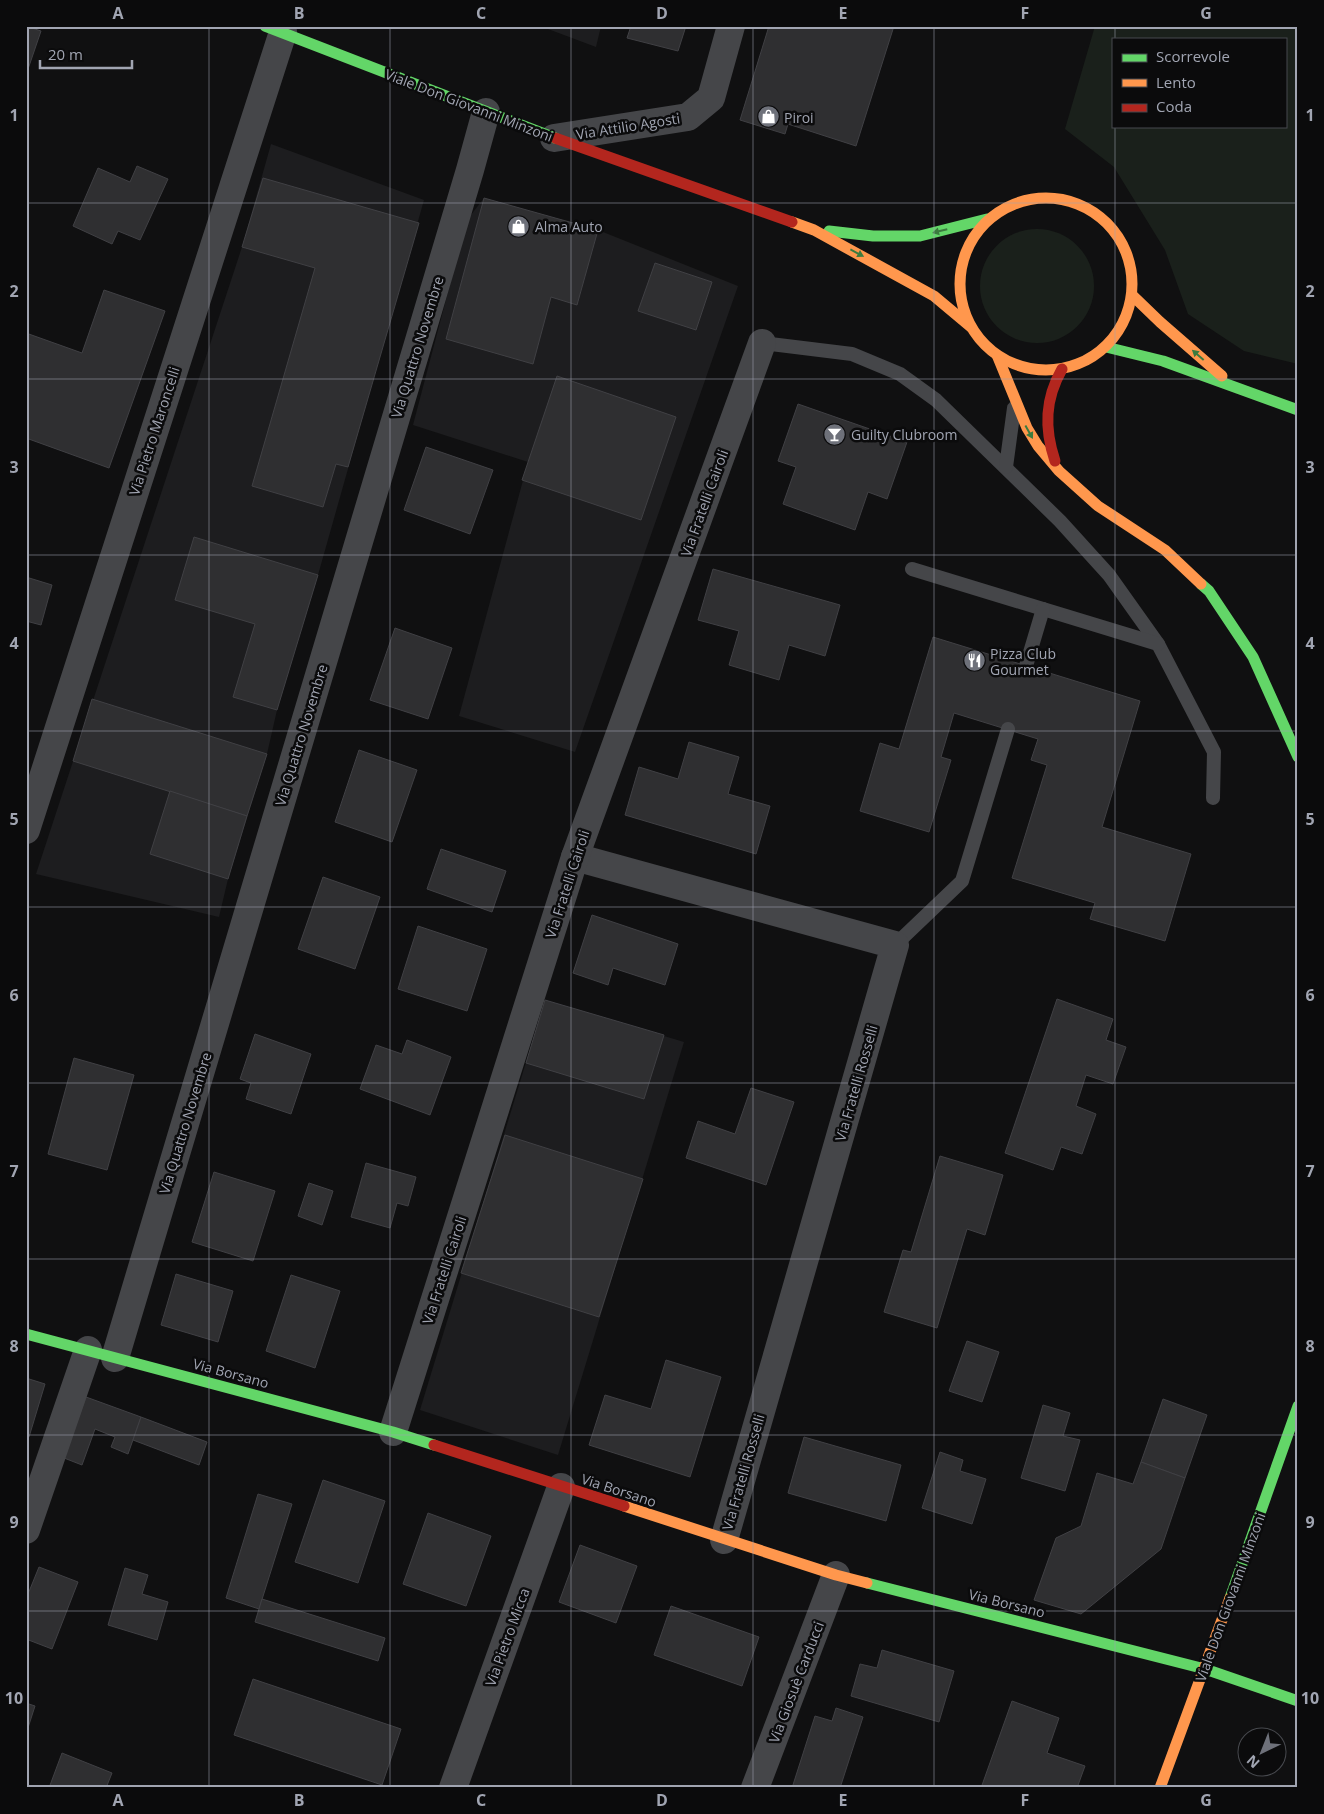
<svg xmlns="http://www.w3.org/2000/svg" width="1324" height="1814" viewBox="0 0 1324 1814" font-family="'Open Sans',sans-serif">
<rect width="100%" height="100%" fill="#101011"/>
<g fill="#1d1d1f">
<path d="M540,26H601L596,47Z"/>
<path d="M271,144L424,200L318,575L277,710L267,754L228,879L219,917L36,874L242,247Z"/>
<path d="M484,198L598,230L738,286L575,752L459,716L528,462L413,425L467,220Z"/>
<path d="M545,1000L684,1042L558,1455L420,1410Z"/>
</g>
<g fill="#1a201b" fill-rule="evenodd">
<path d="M1095,26H1298V364L1244,351L1188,314L1165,250L1114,167L1065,129ZM1113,39H1285V126H1113Z"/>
<circle cx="1037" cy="286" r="57"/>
</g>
<g fill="#2f2f31" stroke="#404044">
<path d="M26,26L41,31L26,75Z"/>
<path d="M631,26H686L678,51L627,38Z"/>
<path d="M769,26H894L856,146L788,124L785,134L740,120Z"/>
<path d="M137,166L168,179L140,240L118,231L112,244L73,226L98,168L130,182Z"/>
<path d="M263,178L419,223L348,467L336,464L323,507L252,486L315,268L242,247Z"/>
<path d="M484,198L598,230L577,305L551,297L533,364L446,339Z"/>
<path d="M655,263L712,282L696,330L638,311Z"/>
<path d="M104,290L165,311L109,468L26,438V333L82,353Z"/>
<path d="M557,376L676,417L641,520L522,480Z"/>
<path d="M798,404L907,442L887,499L868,492L855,530L783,504L796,467L778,461Z"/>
<path d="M426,447L493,470L470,534L404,510Z"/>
<path d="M194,537L318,575L277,710L233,697L255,624L175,600Z"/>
<path d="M713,569L840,605L825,656L789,645L779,680L729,665L739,631L698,620Z"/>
<path d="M26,577L52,585L41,625L26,621Z"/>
<path d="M395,628L452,648L428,719L370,700Z"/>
<path d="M933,637L1140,701L1102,827L1191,854L1165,941L1090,919L1095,903L1012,878L1047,765L1031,760L1038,739L954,713L941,757L951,760L929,832L860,811L880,743L899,749Z"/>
<path d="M92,699L267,754L247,816L73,761Z"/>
<path d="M689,742L739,757L728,794L770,806L756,854L625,815L639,767L678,779Z"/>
<path d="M359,750L417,770L392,842L335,822Z"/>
<path d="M170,791L247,816L228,879L150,854Z"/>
<path d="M441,849L506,871L492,912L427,889Z"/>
<path d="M323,877L380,897L355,969L298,949Z"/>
<path d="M592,915L678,944L665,985L613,968L608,985L573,973Z"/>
<path d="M418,926L487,949L467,1011L398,989Z"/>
<path d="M1057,999L1113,1019L1106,1040L1126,1047L1113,1084L1086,1075L1076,1106L1096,1114L1082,1154L1061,1147L1053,1170L1005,1153Z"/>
<path d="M545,1000L664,1035L644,1099L526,1063Z"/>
<path d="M255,1034L311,1054L291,1114L246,1099L251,1083L240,1079Z"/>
<path d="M407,1040L451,1057L430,1115L360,1089L376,1045L402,1054Z"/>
<path d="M74,1058L134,1075L107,1170L48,1154Z"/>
<path d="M751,1088L794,1102L766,1185L686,1158L698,1121L735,1134Z"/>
<path d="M505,1135L643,1179L599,1317L461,1273Z"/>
<path d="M940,1156L1003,1175L985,1235L967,1229L937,1328L884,1312L903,1250L911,1252Z"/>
<path d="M366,1163L416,1177L408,1206L397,1203L390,1228L351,1217Z"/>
<path d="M214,1172L275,1191L253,1261L192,1242Z"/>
<path d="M309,1183L333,1191L322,1225L298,1216Z"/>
<path d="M176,1274L233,1291L218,1342L161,1325Z"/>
<path d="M291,1275L340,1291L315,1368L266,1351Z"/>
<path d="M967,1341L999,1352L982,1402L949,1391Z"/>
<path d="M666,1360L721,1377L690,1477L589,1445L605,1395L651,1409Z"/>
<path d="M26,1378L45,1384L29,1437L26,1436Z"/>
<path d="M86,1397L141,1417L128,1454L111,1447L115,1437L95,1429L82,1465L64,1458Z"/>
<path d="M1163,1399L1207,1415L1185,1478L1141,1462Z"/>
<path d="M1043,1405L1070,1413L1063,1436L1080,1440L1065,1491L1021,1478Z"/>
<path d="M141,1417L207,1442L199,1465L133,1440Z"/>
<path d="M804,1437L901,1465L886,1521L788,1493Z"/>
<path d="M940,1452L963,1460L960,1471L986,1479L972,1524L922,1508Z"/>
<path d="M1141,1462L1185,1478L1161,1549L1081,1614L1034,1600L1056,1538L1081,1526L1097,1473L1133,1484Z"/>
<path d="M323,1480L385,1501L358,1583L295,1562Z"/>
<path d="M258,1494L292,1504L259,1609L226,1598Z"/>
<path d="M428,1513L491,1536L466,1606L403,1584Z"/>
<path d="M580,1545L637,1566L616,1623L559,1602Z"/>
<path d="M39,1567L78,1582L52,1649L26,1639V1599Z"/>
<path d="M125,1568L148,1575L142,1594L168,1602L157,1640L108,1625Z"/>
<path d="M262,1599L385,1638L378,1661L255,1622Z"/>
<path d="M671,1606L759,1637L742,1686L654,1655Z"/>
<path d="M882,1650L954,1671L939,1722L851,1696L860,1664L877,1668Z"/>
<path d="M253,1679L401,1729L382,1785L234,1735Z"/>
<path d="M1012,1701L1059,1718L1047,1753L1085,1766L1077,1788H981Z"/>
<path d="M26,1703L35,1706L26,1734Z"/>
<path d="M836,1708L863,1717L840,1788H792L815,1716L832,1721Z"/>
<path d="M62,1753L112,1773L106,1788H49Z"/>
</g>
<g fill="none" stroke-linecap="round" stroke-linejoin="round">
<g stroke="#454649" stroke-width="14">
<path d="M762,343L852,354L900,374L936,400L1060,521L1109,575L1158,644L1214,752L1213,798"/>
<path d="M1006,467L1014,408"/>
<path d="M912,569L1158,644"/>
<path d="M1026,666L1043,609"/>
<path d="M895,945L962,881L1008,729"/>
</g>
<g stroke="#454649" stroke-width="28">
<path d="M554,138L688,117L711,98L731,26"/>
<path d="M26,830L283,32"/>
<path d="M575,857L895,945L724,1540"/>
<path d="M115,1358L470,170L486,112"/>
<path d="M393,1432L575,857L762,343"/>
<path d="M26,1530L88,1350"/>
<path d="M453,1788L561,1487"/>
<path d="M755,1788L836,1575"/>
</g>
<g stroke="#63d668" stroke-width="11">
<path d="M265,26L555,138"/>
<path d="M829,231L873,236H920L987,219"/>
<path d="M1106,347L1163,361L1298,410"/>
<path d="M1201,584L1209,591L1253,657L1298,757"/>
<path d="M26,1334L393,1432L434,1445"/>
<path d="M867,1583L1205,1669L1298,1701"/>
<path d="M1230,1598L1298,1406"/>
</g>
<g stroke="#ff974d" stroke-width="11">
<circle cx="1046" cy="284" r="86"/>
<path d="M792,222L814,230L934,296L971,327"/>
<path d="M1132,295L1160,322L1222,376"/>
<path d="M997,355L1027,428L1038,446L1059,471L1098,506L1165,550L1201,584"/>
<path d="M624,1506L836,1575L867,1583"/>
<path d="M1160,1788L1230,1598"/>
</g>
<g stroke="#b3261e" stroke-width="11">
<path d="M555,138L792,222"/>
<path d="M1055,461C1044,428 1045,399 1062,369"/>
<path d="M434,1445L624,1506"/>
</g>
</g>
<defs><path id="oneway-solid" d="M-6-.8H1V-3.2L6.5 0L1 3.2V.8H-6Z" transform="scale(1.25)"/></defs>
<g fill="#3b7b3f">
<use href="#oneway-solid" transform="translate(940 231) rotate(166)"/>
<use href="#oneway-solid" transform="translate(857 253) rotate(28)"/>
<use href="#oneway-solid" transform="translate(1198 355) rotate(-139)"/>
<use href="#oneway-solid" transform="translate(1029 432) rotate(61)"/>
</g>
<path fill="none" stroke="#a1a5b2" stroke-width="1" stroke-opacity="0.55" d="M209,26V1788M390,26V1788M571,26V1788M753,26V1788M934,26V1788M1115,26V39M1115,126V1788M26,203H1298M26,379H1298M26,555H1298M26,731H1298M26,907H1298M26,1083H1298M26,1259H1298M26,1435H1298M26,1611H1298"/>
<defs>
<symbol id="shop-disc" viewBox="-11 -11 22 22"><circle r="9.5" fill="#6e717a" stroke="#0b0b0c"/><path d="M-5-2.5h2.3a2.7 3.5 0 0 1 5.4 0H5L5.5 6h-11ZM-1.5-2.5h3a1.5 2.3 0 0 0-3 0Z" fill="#fff"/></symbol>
<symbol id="bar-disc" viewBox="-11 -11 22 22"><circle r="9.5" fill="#6e717a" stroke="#0b0b0c"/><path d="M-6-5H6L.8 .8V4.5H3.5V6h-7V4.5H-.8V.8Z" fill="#fff"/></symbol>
<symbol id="restaurant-disc" viewBox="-11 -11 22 22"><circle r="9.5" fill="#6e717a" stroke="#0b0b0c"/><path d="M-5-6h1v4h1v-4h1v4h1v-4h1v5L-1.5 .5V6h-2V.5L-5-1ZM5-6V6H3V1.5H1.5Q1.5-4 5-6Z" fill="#fff"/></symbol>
</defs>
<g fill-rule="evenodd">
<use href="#shop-disc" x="756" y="104" width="25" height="25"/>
<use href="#shop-disc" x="506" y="214" width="25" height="25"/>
<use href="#bar-disc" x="822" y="422" width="25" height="25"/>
<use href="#restaurant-disc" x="962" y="648" width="25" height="25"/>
</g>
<g text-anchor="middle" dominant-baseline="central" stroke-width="5" stroke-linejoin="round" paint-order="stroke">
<g font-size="14" fill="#a1a5b2" stroke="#0b0b0c">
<text transform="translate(469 105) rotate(21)">Viale Don Giovanni Minzoni</text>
<text transform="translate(628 126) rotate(-9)">Via Attilio Agosti</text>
<text transform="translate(417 347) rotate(-73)">Via Quattro Novembre</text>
<text transform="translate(154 431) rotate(-72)">Via Pietro Maroncelli</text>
<text transform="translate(704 503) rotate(-70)">Via Fratelli Cairoli</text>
<text transform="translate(301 735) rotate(-73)">Via Quattro Novembre</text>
<text transform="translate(567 884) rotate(-72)">Via Fratelli Cairoli</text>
<text transform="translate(856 1083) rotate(-74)">Via Fratelli Rosselli</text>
<text transform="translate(185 1123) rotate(-73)">Via Quattro Novembre</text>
<text transform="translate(444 1270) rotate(-72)">Via Fratelli Cairoli</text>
<text transform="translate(231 1373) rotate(15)">Via Borsano</text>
<text transform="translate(743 1472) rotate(-74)">Via Fratelli Rosselli</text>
<text transform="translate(619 1490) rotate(18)">Via Borsano</text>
<text transform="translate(1230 1597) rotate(-70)">Viale Don Giovanni Minzoni</text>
<text transform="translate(1007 1603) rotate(14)">Via Borsano</text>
<text transform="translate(507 1637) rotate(-70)">Via Pietro Micca</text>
<text transform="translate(796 1682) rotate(-69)">Via Giosuè Carducci</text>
</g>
<g font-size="14" fill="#a1a5b2" stroke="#0b0b0c" text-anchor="start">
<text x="784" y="117">Piroi</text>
<text x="535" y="226">Alma Auto</text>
<text x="851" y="434">Guilty Clubroom</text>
<text x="990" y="653">Pizza Club<tspan x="990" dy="16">Gourmet</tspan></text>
</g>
</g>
<rect width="1324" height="1814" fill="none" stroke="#0b0b0c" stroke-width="55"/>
<rect x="1112" y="38" width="175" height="90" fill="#0b0b0c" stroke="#47494e"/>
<rect x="1122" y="54" width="25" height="8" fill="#63d668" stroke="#47494e"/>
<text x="1156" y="62" font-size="15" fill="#a1a5b2">Scorrevole</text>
<rect x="1122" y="79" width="25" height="8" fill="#ff974d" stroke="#47494e"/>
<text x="1156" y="88" font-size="15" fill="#a1a5b2">Lento</text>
<rect x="1122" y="104" width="25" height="8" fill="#b3261e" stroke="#47494e"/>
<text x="1156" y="112" font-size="15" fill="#a1a5b2">Coda</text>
<g transform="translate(1262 1752) rotate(223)"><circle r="24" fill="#0b0b0c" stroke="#47494e"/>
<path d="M0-4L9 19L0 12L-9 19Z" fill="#6e717a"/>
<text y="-8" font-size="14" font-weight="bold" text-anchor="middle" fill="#a1a5b2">N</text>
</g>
<path d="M40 60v8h92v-8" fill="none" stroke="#a1a5b2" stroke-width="2.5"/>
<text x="48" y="60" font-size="15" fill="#a1a5b2" stroke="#0b0b0c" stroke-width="4" paint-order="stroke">20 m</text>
<rect x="28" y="28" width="1268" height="1758" fill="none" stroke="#a1a5b2" stroke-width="2"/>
<g font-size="16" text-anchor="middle" font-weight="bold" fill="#a1a5b2">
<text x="118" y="19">A</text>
<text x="299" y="19">B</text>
<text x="481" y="19">C</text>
<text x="662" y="19">D</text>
<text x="843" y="19">E</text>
<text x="1025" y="19">F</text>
<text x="1206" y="19">G</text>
<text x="14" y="121">1</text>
<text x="1310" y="121">1</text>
<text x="14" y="297">2</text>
<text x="1310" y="297">2</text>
<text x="14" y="473">3</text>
<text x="1310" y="473">3</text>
<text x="14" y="649">4</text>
<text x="1310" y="649">4</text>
<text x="14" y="825">5</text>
<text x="1310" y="825">5</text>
<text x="14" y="1001">6</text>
<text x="1310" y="1001">6</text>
<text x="14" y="1177">7</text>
<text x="1310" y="1177">7</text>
<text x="14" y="1352">8</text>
<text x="1310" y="1352">8</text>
<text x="14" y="1528">9</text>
<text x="1310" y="1528">9</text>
<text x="14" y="1704">10</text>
<text x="1310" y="1704">10</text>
<text x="118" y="1806">A</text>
<text x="299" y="1806">B</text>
<text x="481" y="1806">C</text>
<text x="662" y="1806">D</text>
<text x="843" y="1806">E</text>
<text x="1025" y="1806">F</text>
<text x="1206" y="1806">G</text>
</g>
</svg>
